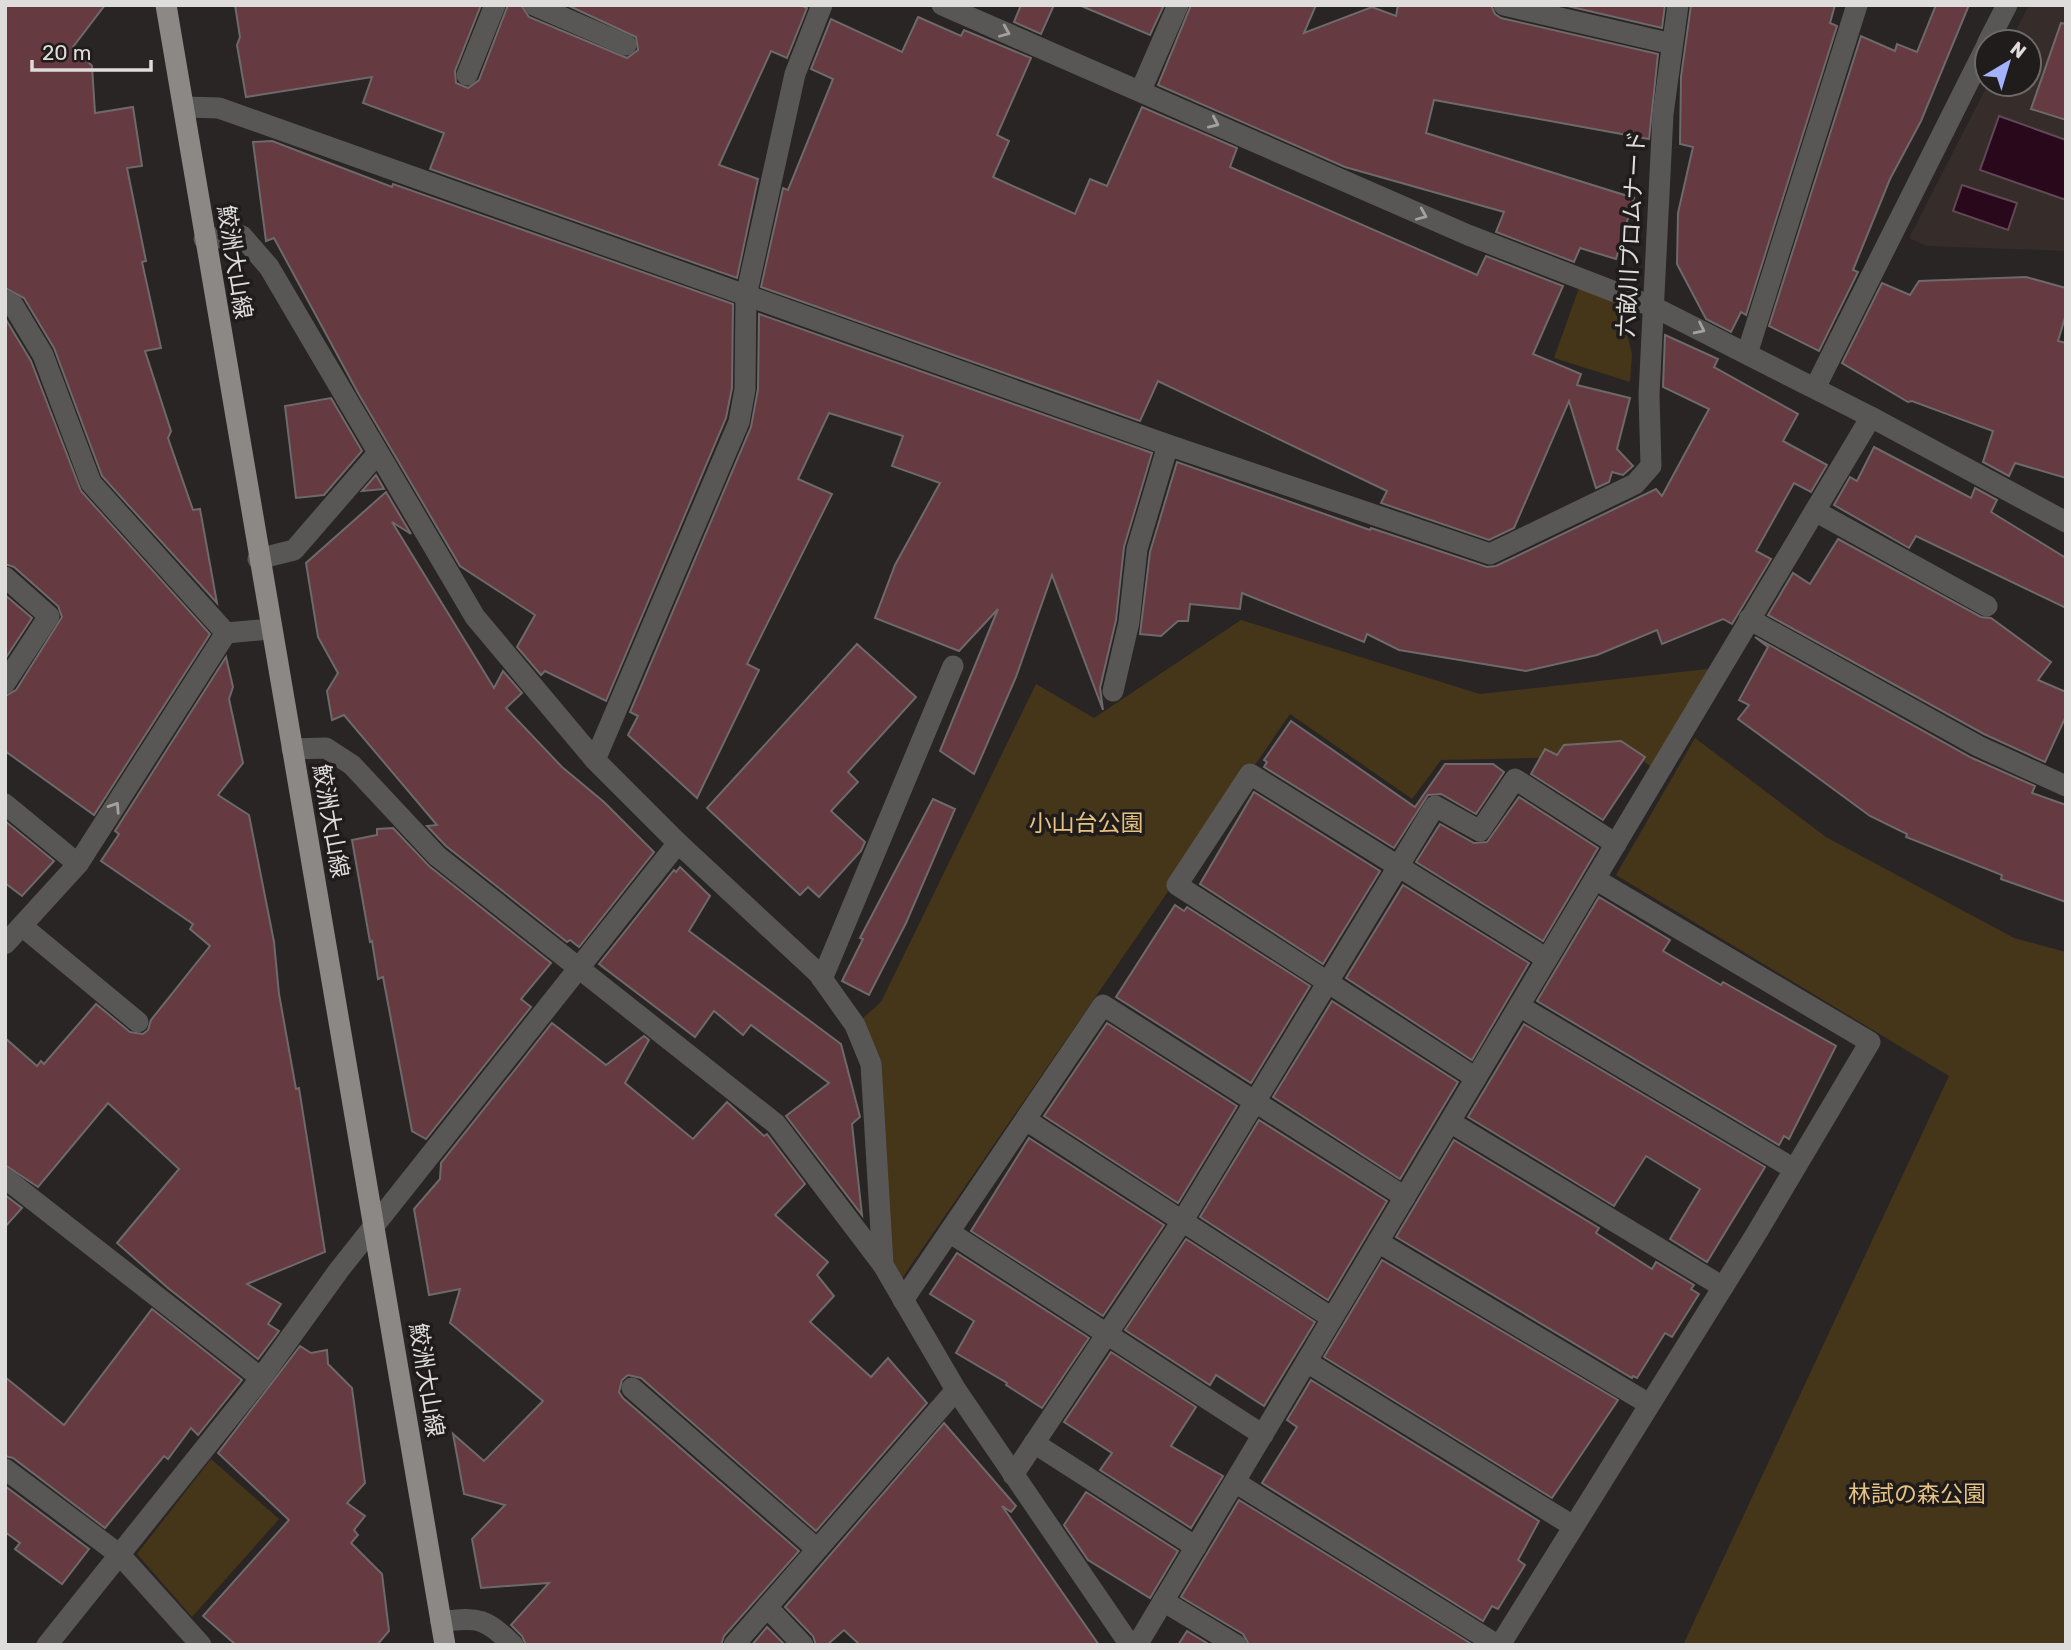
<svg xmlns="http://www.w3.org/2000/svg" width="2071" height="1650" viewBox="0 0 2071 1650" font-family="Rubik,'Noto Sans JP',sans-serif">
<rect width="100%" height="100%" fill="#282524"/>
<path fill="#362c29" d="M2029,5H2066V251L1926,246L1909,238L1988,84H2029V42H2010Z"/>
<g fill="#45361a">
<path d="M1579,288L1620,305L1632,354L1630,382L1554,358Z"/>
<path d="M1241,620L1480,694L1708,669L1697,708L1659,773L1637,756L1441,760L1412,799L1290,714L896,1287L883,1265L871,1064L855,1025L881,1002L1036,684L1094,718Z"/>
<path d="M1695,738L1826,837L2014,938L2066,952V1645H1683L1949,1076L1616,875Z"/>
<path d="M211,1459L279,1519L192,1617L137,1554Z"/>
</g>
<g fill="#29081c" stroke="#604856" stroke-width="2">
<path d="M1999,116L2066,140V200L1980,170Z"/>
<path d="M1962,185L2017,203L2008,230L1953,211Z"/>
</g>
<g fill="#653a41" stroke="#6e696a" stroke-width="2">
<path d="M5,5H105L73,47L92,66L95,113L133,107L142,166L127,168L146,261L142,262L161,348L145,351L171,431L168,438L193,510L200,509L217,603L102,476L54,348L24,298L5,288Z"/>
<path d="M235,5H481L455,71L456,83L468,88L479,80L508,5H521L529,17L627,58L638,50L636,37L567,5H800L807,8L787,58L771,51L719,165L758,179L737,278L430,169L444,133L363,103L372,77L246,97L237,45L240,37Z"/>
<path d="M1021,5H1054L1041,34L1014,22Z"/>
<path d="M1079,5H1164L1150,35Z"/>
<path d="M1191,5H1316L1304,33L1372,7L1396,16L1398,5H1491L1495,14L1501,18L1658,54L1649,139L1434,100L1426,133L1634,198L1616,259L1580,248L1574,262L1496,232L1504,212L1345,167L1158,85Z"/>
<path d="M1563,5H1665L1662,28Z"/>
<path d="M1691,5H1835L1830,23L1837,26L1746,315L1741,312L1731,332L1706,319L1677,264L1678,213L1693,147L1680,144L1681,77Z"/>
<path d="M1936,5H1969L1921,121L1890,179L1853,270L1858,272L1819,351L1769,326L1861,36L1895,51L1897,44L1917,52Z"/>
<path d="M918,17L961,36L964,30L1031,58L997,135L1009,141L993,177L1075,214L1090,179L1107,186L1142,107L1237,148L1230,167L1477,275L1486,256L1563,286L1533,354L1581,374L1577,385L1630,398L1617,449L1633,466L1623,475L1612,472L1609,482L1596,488L1569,401L1514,528L1489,540L1381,503L1387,491L1158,381L1140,421L761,287L783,188L788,190L833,79L811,69L831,19L902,52Z"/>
<path d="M2061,23L2066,24V120L2031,109Z"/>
<path d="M272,141L392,187L393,184L733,304L732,388L726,418L606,701L545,671L541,675L517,647L535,615L460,566L358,393L274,238L266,241L253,142Z"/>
<path d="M2026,277L2066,288V314L2058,341L2066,343V478L2015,463L2009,476L1983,462L1993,431L1912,401L1908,402L1842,363L1882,283L1910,295L1919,281Z"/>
<path d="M759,314L1152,453L1124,547L1116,620L1100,688L1103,710L1052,575L1016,677L974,774L940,751L998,609L959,651L875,618L895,565L940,483L892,466L903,436L829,413L798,479L832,494L747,664L759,670L697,798L628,735L638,716L630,712L751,427L758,389Z"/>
<path d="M5,318L31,361L81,491L210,634L94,815L5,751V696L16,690L62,617L58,606L14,567L5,564Z"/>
<path d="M1665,335L1718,359L1714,367L1798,414L1783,441L1827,465L1811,492L1794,483L1756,551L1771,559L1732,624L1723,619L1662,644L1657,630L1597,655L1526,671L1399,650L1367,634L1364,642L1242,593L1240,609L1190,604L1188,621H1178L1161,636L1140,634L1150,552L1177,462L1370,530L1371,528L1487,567L1496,566L1656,489L1662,496L1709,409L1663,387Z"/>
<path d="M331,398L362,451L324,495L296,498L285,406Z"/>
<path d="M1874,447L1971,498L1975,488L1997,500L1991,512L2066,558V608L1916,536L1909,548L1834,505L1850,477L1857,481Z"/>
<path d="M376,475L384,489L362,491Z"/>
<path d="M386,492L411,534L392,522L494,688L503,671L522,693L506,708L562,767L604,802L654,852L579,947L570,940L567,942L446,846L427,826L437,825L344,715L332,720L327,691L338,673L318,637L306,563Z"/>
<path d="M1838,539L1981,617L1991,618L2051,662L2038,680L2066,692V716L2045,762L1984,734L1768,615L1793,573L1810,584Z"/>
<path d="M5,595L32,618L5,659Z"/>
<path d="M1755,637L1972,758L2035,786L2032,793L2066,805V902L2001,879L2002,875L1906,837L1907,834L1870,816L1738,719L1749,705L1739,700L1768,647Z"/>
<path d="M857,644L916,697L848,772L858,782L831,811L865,842L861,851L819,897L808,887L800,895L707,808Z"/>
<path d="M226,657L233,687L229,699L243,763L218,795L249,815L274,942L279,994L296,1089L299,1088L325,1252L247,1284L281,1304L268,1324L279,1331L258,1359L168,1288L117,1243L179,1169L108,1103L38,1187L5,1165V1038L37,1066L41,1061L44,1064L96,1004L130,1032L143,1034L148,1030L151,1020L210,946L190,929L193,924L101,861L119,834L115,831Z"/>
<path d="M1291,721L1415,807L1445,764H1493L1504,772L1476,814L1441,794L1428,795L1394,848L1264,767L1267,762L1264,760Z"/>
<path d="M1621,741L1645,757L1603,820L1531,774L1545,749L1557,755L1564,745Z"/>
<path d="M1254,792L1380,871L1323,964L1200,884Z"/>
<path d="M1519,797L1598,848L1543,941L1416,862L1440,824L1474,843L1487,842Z"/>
<path d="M933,799L955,809L906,923L869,995L842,981L863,939L860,938Z"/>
<path d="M5,821L54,861L22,896L5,883Z"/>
<path d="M393,828L429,866L551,963L521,999L531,1007L426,1139L412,1131L383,977L378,979L372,941L370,942L352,840L377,835V829Z"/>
<path d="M680,867L710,896L689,931L841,1044L860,1117L852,1124L862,1215L786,1116L829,1083L751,1025L743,1035L714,1011L695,1037L599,964L674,870L676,872Z"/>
<path d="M1403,885L1529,963L1472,1060L1346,978Z"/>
<path d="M1599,897L1670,940L1663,951L1721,985L1723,982L1836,1046L1789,1139L1784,1136L1779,1145L1537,1001Z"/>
<path d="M1175,905L1184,911L1187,907L1310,986L1251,1083L1116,997Z"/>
<path d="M1332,1001L1458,1082L1400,1179L1273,1097Z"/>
<path d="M552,1023L606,1065L644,1036L649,1040L625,1083L693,1139L727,1102L764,1136L767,1134L805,1184L775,1215L828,1262L817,1275L834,1296L810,1322L871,1377L888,1358L927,1403L816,1531L641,1378L628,1375L622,1380L619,1392L623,1398L799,1551L724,1636L721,1645H526L522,1636L511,1625L549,1583L481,1588L472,1539L505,1505L464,1494L453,1434L484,1461L543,1401L450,1323L460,1289L429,1295L414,1209L440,1179L441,1163Z"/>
<path d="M1107,1023L1237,1106L1178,1203L1044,1116Z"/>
<path d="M1524,1024L1765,1167L1707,1262L1670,1239L1700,1189L1646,1156L1614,1206L1468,1117Z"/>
<path d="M1259,1120L1387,1201L1328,1300L1200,1217Z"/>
<path d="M1029,1138L1164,1225L1103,1316L971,1231Z"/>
<path d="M1454,1140L1599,1228L1596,1233L1652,1269L1656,1262L1694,1285L1691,1289L1699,1294L1672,1337L1665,1333L1637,1378L1633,1376L1632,1378L1396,1237Z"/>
<path d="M5,1195L22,1208L5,1227Z"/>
<path d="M1186,1239L1315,1322L1264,1406L1216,1375L1210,1385L1125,1330Z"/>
<path d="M957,1253L1089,1338L1042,1408L1006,1385L1007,1383L956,1353L974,1321L930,1294Z"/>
<path d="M1382,1260L1618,1400L1552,1498L1324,1357Z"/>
<path d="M152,1309L242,1380L198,1435L191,1428L168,1459L164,1456L105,1528L13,1458L5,1456V1377L64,1425Z"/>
<path d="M300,1346L311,1353L327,1350L328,1364L352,1388L365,1483L347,1503L365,1516L354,1530L358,1535L351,1543L382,1574L389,1631L377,1645H236L203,1616L289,1520L218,1453Z"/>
<path d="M1111,1352L1196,1407L1171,1446L1223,1476L1191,1528L1100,1470L1112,1453L1064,1422Z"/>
<path d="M1311,1380L1539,1521L1518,1560L1525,1565L1498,1609L1492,1606L1483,1621L1262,1483L1297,1427L1287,1420Z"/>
<path d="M944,1423L1016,1506L1011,1512L1002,1506L1099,1645H860L844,1630L827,1645H816L813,1636L785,1607Z"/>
<path d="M5,1486L89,1549L62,1584L15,1549L20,1543L5,1532Z"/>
<path d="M1086,1492L1178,1551L1150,1598L1088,1560L1064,1525Z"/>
<path d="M1239,1500L1470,1643L1469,1645H1249L1243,1634L1181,1597Z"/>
<path d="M767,1627L785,1645H752Z"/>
<path d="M1187,1631L1210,1645H1178Z"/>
</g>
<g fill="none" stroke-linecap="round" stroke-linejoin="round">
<g stroke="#595756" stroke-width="21">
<path d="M534,5L626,45"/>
<path d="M942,5L1468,235L1654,307L1871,417L2066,522"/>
<path d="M1504,5L1672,44"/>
<path d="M1988,42L2007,5"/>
<path d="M467,75L495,5"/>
<path d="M1141,90L1178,5"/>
<path d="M185,107L219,108L1168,445L1490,554L1635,484L1651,466L1649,395L1663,114L1678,5"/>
<path d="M204,239L242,236L269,267L475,617L595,760L678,843L818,973L855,1025L871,1064L883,1265L956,1390L1130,1645"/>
<path d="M5,301L13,305L43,355L91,483L226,633"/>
<path d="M1747,354L1857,5"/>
<path d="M1815,388L1987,45"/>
<path d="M1815,511L1987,606"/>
<path d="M258,559L294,550L378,453"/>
<path d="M5,577L49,616L5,683"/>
<path d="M1749,619L1978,746L2066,786"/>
<path d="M226,633L270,629"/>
<path d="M1113,691L1129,622L1137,549L1168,445"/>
<path d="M292,749L326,748L352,765L437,856L776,1124L883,1265"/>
<path d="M595,760L739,422L745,389L746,296L795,74L822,5"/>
<path d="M5,804L78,864"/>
<path d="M22,926L138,1022"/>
<path d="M5,944L78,864L226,633"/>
<path d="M822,979L953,666"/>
<path d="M1519,1006L1794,1169"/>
<path d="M1476,1078L1177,885L1250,774L1547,959"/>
<path d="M1026,1120L1332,1318"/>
<path d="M1450,1122L1723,1287"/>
<path d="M5,1178L261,1378"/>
<path d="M949,1232L1263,1435"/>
<path d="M1378,1242L1649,1404"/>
<path d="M903,1300L1103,1005L1405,1197"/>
<path d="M1307,1362L1573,1526"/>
<path d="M632,1388L817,1549"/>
<path d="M1034,1443L1196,1547"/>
<path d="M5,1469L120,1555L201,1645"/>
<path d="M1013,1475L1183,1220L1435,806L1480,831L1515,779L1616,844"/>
<path d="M1235,1482L1497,1645"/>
<path d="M1163,1601L1236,1645"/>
<path d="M767,1607L803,1645"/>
<path d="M441,1622C479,1616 486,1619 513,1645"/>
<path d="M47,1645L261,1378L339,1270L678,843"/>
<path d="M734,1645L956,1390"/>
<path d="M1137,1645L1871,417"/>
<path d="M1500,1645L1756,1234L1870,1042L1595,879"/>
</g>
<path stroke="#8b8886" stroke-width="21" d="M166,5L445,1645"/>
</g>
<defs><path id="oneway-chevron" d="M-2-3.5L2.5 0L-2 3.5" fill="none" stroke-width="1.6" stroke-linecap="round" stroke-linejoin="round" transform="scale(1.75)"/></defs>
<g stroke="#a3a0a0">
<use href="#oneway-chevron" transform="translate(1005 32) rotate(23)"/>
<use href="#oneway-chevron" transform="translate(1214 123) rotate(24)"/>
<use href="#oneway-chevron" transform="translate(1422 215) rotate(23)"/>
<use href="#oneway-chevron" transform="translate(1700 329) rotate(26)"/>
<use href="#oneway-chevron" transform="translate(115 807) rotate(-57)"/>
</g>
<g text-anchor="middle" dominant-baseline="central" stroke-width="7" stroke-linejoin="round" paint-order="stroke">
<g font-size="23" fill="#dfdcdc" stroke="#1f1c1b">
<text transform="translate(1631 234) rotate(-87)">六畝川プロムナード</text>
<text transform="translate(235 262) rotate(81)">鮫洲大山線</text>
<text transform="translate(331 821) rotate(80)">鮫洲大山線</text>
<text transform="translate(427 1380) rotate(81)">鮫洲大山線</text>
</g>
<g font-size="23" fill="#e7c382" stroke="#1f1c1b">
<text x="1086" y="823">小山台公園</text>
<text x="1917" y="1494">林試の森公園</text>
</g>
</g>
<rect width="2071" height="1650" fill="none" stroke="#dfdcdc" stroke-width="14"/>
<g transform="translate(2008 63) rotate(38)"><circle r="33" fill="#1f1c1b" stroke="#6c6968" stroke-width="2"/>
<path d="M0-5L12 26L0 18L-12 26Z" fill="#a3b2fd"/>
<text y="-10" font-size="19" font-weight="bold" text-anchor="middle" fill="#dfdcdc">N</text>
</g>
<path d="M32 60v10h119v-10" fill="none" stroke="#dfdcdc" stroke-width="3.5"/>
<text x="42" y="60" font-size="21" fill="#dfdcdc" stroke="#1f1c1b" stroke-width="5" paint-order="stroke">20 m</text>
</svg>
